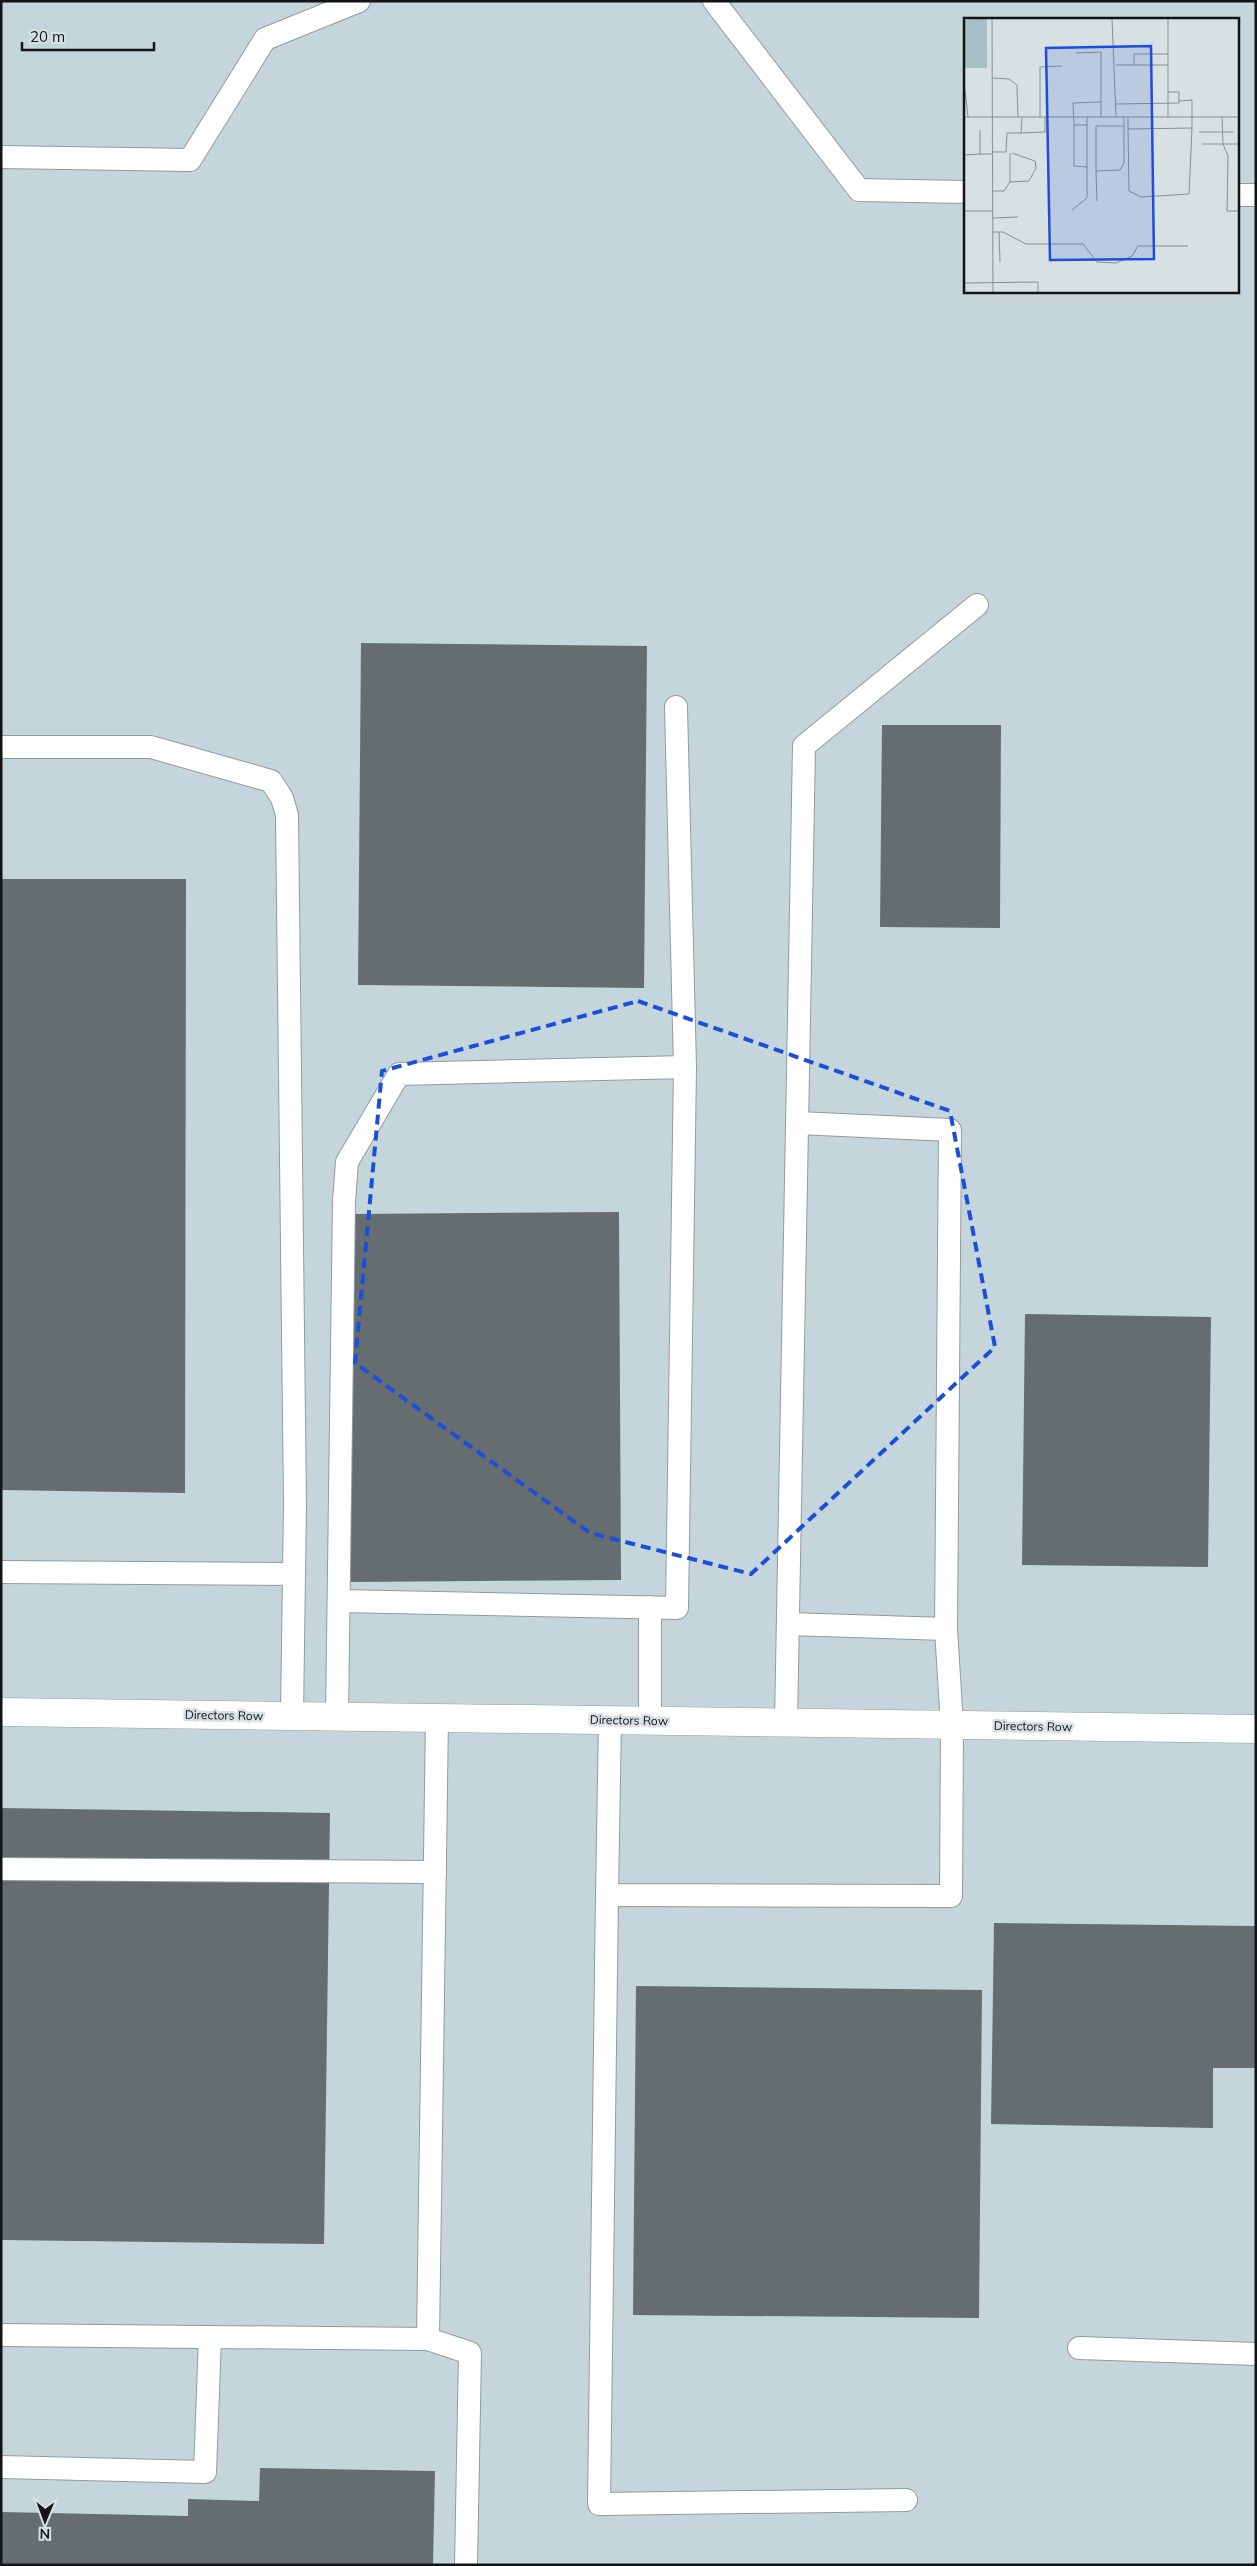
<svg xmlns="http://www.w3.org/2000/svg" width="1257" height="2566" viewBox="0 0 1257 2566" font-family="Mulish,sans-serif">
<rect width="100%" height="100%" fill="#d7e0e3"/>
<path fill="#c4d6dc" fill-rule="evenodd" d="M1,1H1256V2565H1ZM966,19H1238V291H966Z"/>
<g fill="#656d70">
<path d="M361,643L647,646L644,988L358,985Z"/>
<path d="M882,725H1001L1000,928L880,927Z"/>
<path d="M1,879H186L185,1493L1,1490Z"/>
<path d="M619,1212L621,1580L351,1582L349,1214Z"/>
<path d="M1025,1314L1211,1317L1208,1567L1022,1565Z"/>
<path d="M1,1808L330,1813L324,2244L1,2240Z"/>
<path d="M994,1923L1256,1926V2068H1213V2128L991,2124Z"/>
<path d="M636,1986L982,1990L979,2318L633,2315Z"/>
<path d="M260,2468L435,2471L433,2565H1V2512L188,2516V2499L259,2501Z"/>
</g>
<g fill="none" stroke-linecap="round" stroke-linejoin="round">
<defs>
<g id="service">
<path d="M714,1L859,190L966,192"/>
<path d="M1,157L190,160L265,39L359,1"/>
<path d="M1238,195H1256"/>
<path d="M676,707L685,1067"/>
<path d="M1,747H151L271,781L282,798L287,815L295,1504L294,1574"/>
<path d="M798,1123L950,1130L946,1629"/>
<path d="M1,1572L294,1574L292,1716"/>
<path d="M650,1607V1721"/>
<path d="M337,1717L344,1201L347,1162L399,1074L685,1067L677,1608L339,1601"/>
<path d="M437,1718L428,2339L470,2353L466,2565"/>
<path d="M610,1720L607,1895L951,1896L952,1725L946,1629L788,1624"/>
<path d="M786,1723L804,746L977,605"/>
<path d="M1,1869L435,1872"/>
<path d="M607,1895L599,2504L906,2500"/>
<path d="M1,2335L428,2339"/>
<path d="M1079,2348L1256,2354"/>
<path d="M1,2467L205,2472L210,2337"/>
</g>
<path id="minor" d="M1,1712L1256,1729"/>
</defs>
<use href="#service" stroke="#929b9e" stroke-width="24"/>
<use href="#minor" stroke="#929b9e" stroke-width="29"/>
<use href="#service" stroke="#fff" stroke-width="22"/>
<use href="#minor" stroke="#fff" stroke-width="28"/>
</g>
<path fill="none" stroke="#1d4ed8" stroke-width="4" stroke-dasharray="10 6" stroke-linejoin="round" d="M638,1001L950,1111L995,1347L751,1574L590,1533L355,1363L382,1071Z"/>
<g text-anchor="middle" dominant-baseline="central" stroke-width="5" stroke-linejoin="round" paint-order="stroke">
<g font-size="12" fill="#121516" stroke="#d7e0e3">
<text transform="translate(224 1715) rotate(1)">Directors Row</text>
<text transform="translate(629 1720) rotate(1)">Directors Row</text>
<text transform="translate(1033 1726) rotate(1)">Directors Row</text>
</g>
</g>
<g transform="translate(964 18)">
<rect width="275" height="275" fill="#d7e0e3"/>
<path d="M23,0V50H0V2Z" fill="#a9bec5"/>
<path fill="none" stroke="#888f91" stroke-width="1" d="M28,0L29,275M148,0L152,99M112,35L137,34V84M152,47H204M170,47V36H204M28,60L45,61L53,67L54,99M1,72L4,99M152,86L215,85V83M0,99H275M76,99V49L98,48M160,99V145L156,152L132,153V108H160M164,99V111L228,110V82L215,83V74H204M204,99V0M258,99L259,126L264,138L263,193H275M110,107V148L123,149M123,107H110L109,85L137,84V99M164,111L165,173L177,179L225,176L228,110M16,112V136H28M235,114H270M57,115L81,114V99M238,126H275M28,134H42L43,115H57L58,99M0,137L16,136M132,153L133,183M46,164L65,163L72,150L71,143L48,135M29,173H40L46,164V135M108,192L123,180V99M0,193H29M29,200L54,199M29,214H39L62,226H119L133,244L152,245L168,238L174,228H224M35,214L36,244M0,265L74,264V275"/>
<path fill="#1d4ed8" fill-opacity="0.15" stroke="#1d4ed8" stroke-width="2.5" d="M187,28L190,241L86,242L82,30Z"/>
<rect width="275" height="275" fill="none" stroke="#121516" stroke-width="2.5"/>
</g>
<rect width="1257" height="2566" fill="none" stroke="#121516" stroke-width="5"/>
<g transform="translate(45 2521) rotate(181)" stroke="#d7e0e3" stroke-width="4" paint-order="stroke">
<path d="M0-4L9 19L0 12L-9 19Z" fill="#121516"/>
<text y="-8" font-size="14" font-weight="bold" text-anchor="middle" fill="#121516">N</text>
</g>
<path d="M22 42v8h132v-8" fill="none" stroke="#121516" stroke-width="2.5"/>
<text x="30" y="42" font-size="15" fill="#121516" stroke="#d7e0e3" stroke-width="4" paint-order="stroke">20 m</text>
</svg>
